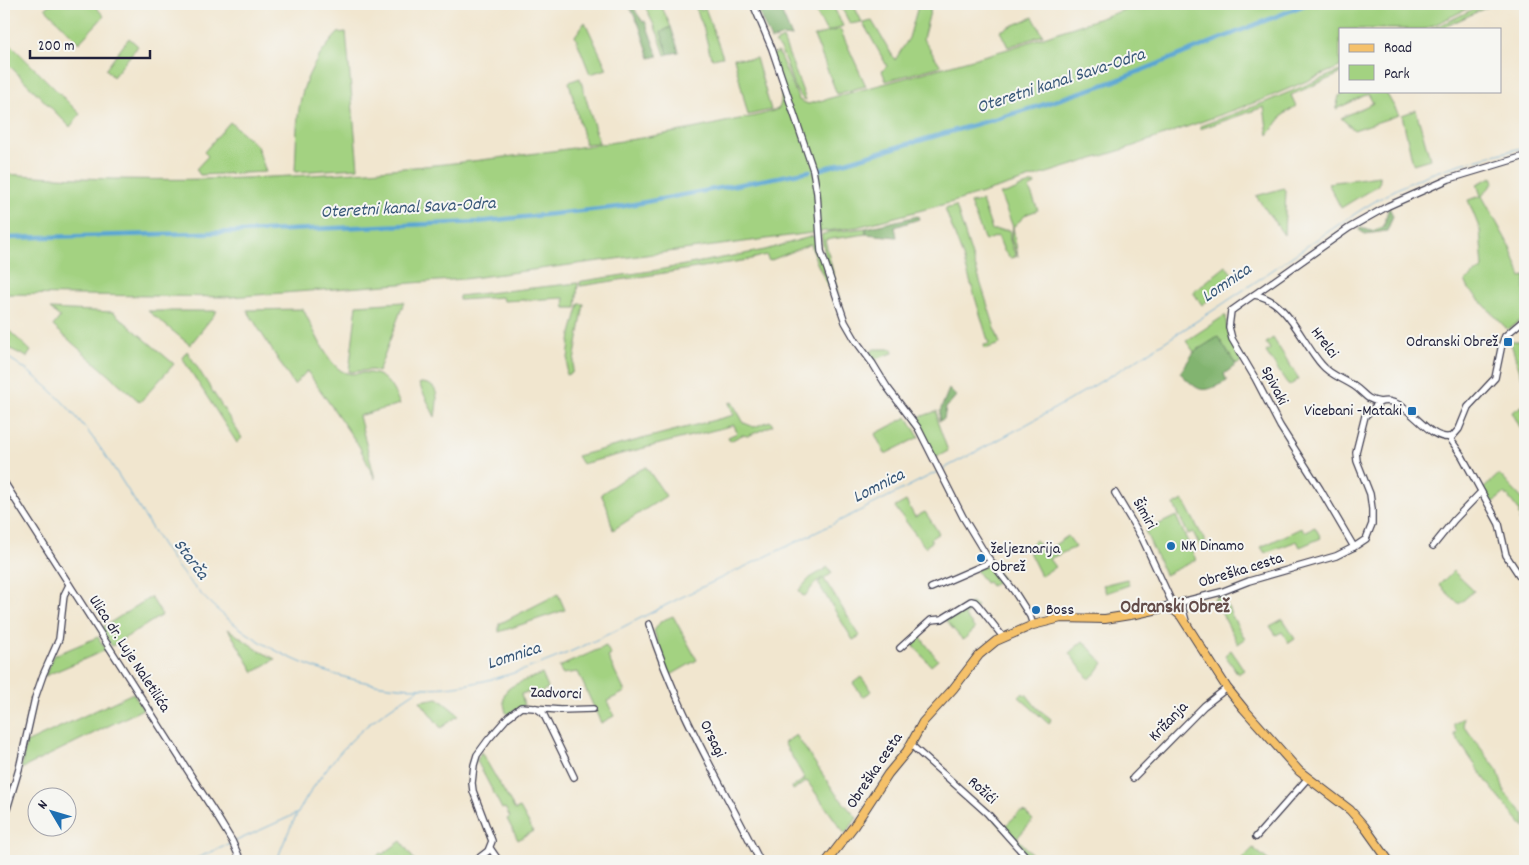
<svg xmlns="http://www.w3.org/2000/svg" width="1529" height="865" viewBox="0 0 1529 865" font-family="Dekko,sans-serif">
<rect width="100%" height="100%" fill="#f6f6f2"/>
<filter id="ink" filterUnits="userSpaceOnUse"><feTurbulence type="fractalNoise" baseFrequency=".02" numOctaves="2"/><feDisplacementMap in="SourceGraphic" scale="10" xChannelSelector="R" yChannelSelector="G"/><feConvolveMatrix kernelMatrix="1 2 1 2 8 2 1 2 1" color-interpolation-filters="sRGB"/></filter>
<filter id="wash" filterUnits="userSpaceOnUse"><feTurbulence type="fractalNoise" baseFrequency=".0096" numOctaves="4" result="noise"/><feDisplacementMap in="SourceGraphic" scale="20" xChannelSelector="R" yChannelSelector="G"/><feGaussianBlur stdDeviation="1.12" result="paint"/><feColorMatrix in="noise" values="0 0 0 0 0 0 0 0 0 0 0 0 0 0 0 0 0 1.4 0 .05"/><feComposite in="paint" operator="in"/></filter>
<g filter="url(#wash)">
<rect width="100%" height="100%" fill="#f1e6cf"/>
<g fill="#a3d281" stroke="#627a5e">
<path d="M50,4H93L104,16L79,43L45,8Z"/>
<path d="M644,4H650L655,7L661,5L671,27L661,32L668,54L665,55L658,34Z"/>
<path d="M811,4H832L843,26L827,32Z"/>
<path d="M840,4H853L862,22L850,24Z"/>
<path d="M927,4H932L923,39L941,66L886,81L882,71L887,66L863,23L872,21L895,60L909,38L918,6Z"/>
<path d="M1142,4H1477L1426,29H1340V67L1262,100L1125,149L953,202L857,227L464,279L231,297L4,294V174C200,188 399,174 594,145C638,139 681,132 725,122C742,118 762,116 778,109C787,98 775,71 771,58L772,55L778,52L799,100L808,104L887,83L1008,49Z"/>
<path d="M1484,4H1494L1440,29H1432Z"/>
<path d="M699,7L701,11L705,8L723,57L711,58L703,26L696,9Z"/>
<path d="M1033,17L1043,35L1008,47L1000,31Z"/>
<path d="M585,22L607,69L590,74L575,36Z"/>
<path d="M840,29L866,86L837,94L814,36Z"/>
<path d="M346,32L358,168L295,172C298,111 294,81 338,33Z"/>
<path d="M4,38L80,114L70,127L4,60Z"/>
<path d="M129,38L138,46L113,77L106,69Z"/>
<path d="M783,39L806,100C790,94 789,56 775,43Z"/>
<path d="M734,58L751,59L756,58L771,110L748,115Z"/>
<path d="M1340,71V74L1291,95L1296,106L1284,114L1268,135L1264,107L1200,129V126L1263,103Z"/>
<path d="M580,78L599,143L585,144L569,82Z"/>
<path d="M1350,91H1385L1399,115L1354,130L1341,118L1373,103L1368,94L1336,109L1339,96Z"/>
<path d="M1416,110L1430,159L1413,164L1402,115Z"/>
<path d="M230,122L257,146L266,172L200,175L196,169L208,156L204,152Z"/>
<path d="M1379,176L1380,181L1377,186L1341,208L1328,183Z"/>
<path d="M1492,177L1494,182L1482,196L1510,247L1521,277L1525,276V317L1508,330L1469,289L1465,281L1483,268L1480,230L1468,200L1481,196L1477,184Z"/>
<path d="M1034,183L1035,185L1029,188L1038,210L1027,214L1013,227L1018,257L1011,239L1013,227L1000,194H1005L1018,189V188Z"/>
<path d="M1284,188L1286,190L1284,235L1256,196Z"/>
<path d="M982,201L992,230H1010V240L1016,257L1010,258L1004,251L998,236L985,241L970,203Z"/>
<path d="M956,206L1000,344L985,349L984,345L989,344L962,254L945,209Z"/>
<path d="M866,228V234L825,240L840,301L826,261L821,235L829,232Z"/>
<path d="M813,236L817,240L822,262L836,303L816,261L811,244L769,261L766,255L748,260L580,286V282L583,281L658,270L765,250Z"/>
<path d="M1226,266L1236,279L1202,305L1193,292Z"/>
<path d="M578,283L576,308H565L564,298L503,301L502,297L459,300V296Z"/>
<path d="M404,302L378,372L372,370L349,372L357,305Z"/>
<path d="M579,304H584L572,373L566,375L571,334Z"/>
<path d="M50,309L113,312L174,364L140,402L53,326L60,317Z"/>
<path d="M303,309C311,324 326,360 339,369C346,375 353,374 361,373C385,371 391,385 400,404L359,416L375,479L359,446L307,371L294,385L247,310Z"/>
<path d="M148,311H217L190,345Z"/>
<path d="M1224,316H1226C1226,337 1233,343 1244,360L1236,365L1218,337L1194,352L1186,341Z"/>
<path d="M4,326L31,351L27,357L4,346Z"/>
<path d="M1273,338L1299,379L1289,386L1266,352L1270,349L1266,343Z"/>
<path d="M1510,341H1522L1525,350V387Z"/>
<path d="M874,349H892L893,353L872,360L868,354Z"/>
<path d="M187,351L242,438L237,443L182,358Z"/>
<path d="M421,383C442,384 437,402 435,417L419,384Z"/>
<path d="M732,402L744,423L754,427L770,421L773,425L748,436L742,435L730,441L728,437L737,433L734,425L582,464L577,456L734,415L729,403Z"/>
<path d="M1525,404V437L1512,412Z"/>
<path d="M937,411V421L948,451L935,458L914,419Z"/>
<path d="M907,417L919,437L885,454L875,434Z"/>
<path d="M646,467L666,496L613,530L607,507L601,494L627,476Z"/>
<path d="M1499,474L1525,502V526L1519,520L1521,517L1518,514L1520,512L1505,493L1490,505L1482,490Z"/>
<path d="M1183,500L1206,543L1200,546L1193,532L1188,534L1174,505Z"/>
<path d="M906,501L915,517L925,512L939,533L930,539L932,542L925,547L895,507Z"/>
<path d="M1176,516L1196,560L1165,575L1145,531Z"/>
<path d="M1315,527L1321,538L1300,547L1297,541L1265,553L1261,547L1299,529L1302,528L1304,532Z"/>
<path d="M1068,536L1076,547L1049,559L1055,567L1041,576L1027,548L1036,540L1044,552Z"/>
<path d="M990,564L1002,578L991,586L988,582L985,583L976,570Z"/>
<path d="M828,567L832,573L824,579L860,636L853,640L818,583L823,578L816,582L805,596L802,595L799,590L810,578Z"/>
<path d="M1453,571L1474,591L1459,604L1439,585Z"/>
<path d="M1127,579L1129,585L1106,593L1103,585Z"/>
<path d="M558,594L565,610L499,632V624Z"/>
<path d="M1223,595L1231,614L1245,639L1238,644L1214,599Z"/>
<path d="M151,597L162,615L112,646L100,629Z"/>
<path d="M971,603L977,606L965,616L975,629L963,640L945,620Z"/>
<path d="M673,616L697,660L669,676L654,631L661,621Z"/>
<path d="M1283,619L1295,639L1289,643L1282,632L1276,635L1270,626Z"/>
<path d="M228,629L258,650L275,659L254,672Z"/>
<path d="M918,634L938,660L931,666L910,641Z"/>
<path d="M98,637L106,650L45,676L53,656Z"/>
<path d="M1083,641L1103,663L1096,673L1089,679L1069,653Z"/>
<path d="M606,646L611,655L608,657L625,692L607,701L614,716L601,723L578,672L562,674L559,667Z"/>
<path d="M1231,650L1244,670L1238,674L1225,655Z"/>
<path d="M542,674L548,688L531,698L528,692L521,694L524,705L509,714L506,713C505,708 502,698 505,693C509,684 533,678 542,674Z"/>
<path d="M861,677L872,691L863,697L853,683Z"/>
<path d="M133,693L143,709L21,769L26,743Z"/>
<path d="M1023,693L1025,695L1026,694L1037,708L1051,719L1049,724L1019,697Z"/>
<path d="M438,698L459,715L441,728L420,701Z"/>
<path d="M1464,717L1463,722L1464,726L1498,771L1505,793L1525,815V828C1498,799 1476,767 1454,734L1457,732L1453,725Z"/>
<path d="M796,735L836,794L857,818L845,834L807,781L793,790L792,787L805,779L784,743Z"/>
<path d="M481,752L515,810L520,808L533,831L518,840L507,819L510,817L505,808L502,809L477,761Z"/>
<path d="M1021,811L1023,813L1024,811L1033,820L1017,838L1033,855L1030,858L995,820L998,818L1005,826Z"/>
<path d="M401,841L415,861H373L380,853L383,854Z"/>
<path d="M1253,848L1269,861H1244L1242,859Z"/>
</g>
<g fill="#82b46f" stroke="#526b55">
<path d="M628,4H634C633,10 640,17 643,22L645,21L658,56L650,58L639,25Z"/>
<path d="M755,4H778L792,37L783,36L771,40Z"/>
<path d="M671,27L679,52L668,54L661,32Z"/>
<path d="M1389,207L1393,216L1387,231L1365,234L1359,230L1360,228L1372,231L1383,227Z"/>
<path d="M918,216L919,219L895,227L897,237L866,234V228Z"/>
<path d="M1218,337L1236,365L1224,374L1227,381C1201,394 1201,393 1180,373L1194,352Z"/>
<path d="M949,389L956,396L946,408L944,419L939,421L940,411Z"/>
</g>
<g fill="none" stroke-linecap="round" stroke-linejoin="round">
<g stroke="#5aa6d3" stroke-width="1">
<path d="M4,355C74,397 107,457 149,524C164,548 179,572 199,592C237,632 284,660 337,675C364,683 392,688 421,688C516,689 611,632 694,591C776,552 857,513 937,472"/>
<path d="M941,470C1025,427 1107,380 1186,328C1227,302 1267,274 1307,246C1341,223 1376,198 1413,181C1449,165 1488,157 1525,147"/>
<path d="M234,842L296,814"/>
<path d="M190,861L230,844"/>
<path d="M277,861C292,814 325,764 361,731C379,714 400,702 420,688"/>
</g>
<g stroke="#5aa6d3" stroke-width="4.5">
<path d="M818,170L1036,107L1115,81L1307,4"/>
<path d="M4,238L240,232L478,222L619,207L810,171"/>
</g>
</g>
</g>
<g filter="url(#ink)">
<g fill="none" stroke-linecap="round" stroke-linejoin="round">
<defs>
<g id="minor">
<path d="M753,4L772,49L813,170L817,193L821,251L845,322L856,341L873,364L887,387L918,428L963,517L986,555L1014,591L1030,616L1033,625"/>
<path d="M1254,295C1287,298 1302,343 1322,365C1330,375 1344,379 1354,386C1366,394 1364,399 1380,402"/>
<path d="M1449,437L1462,456L1499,524L1506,555L1519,575L1525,581"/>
<path d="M4,482L218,818L232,841L241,861"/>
<path d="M1115,493L1143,540L1173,605"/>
<path d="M1433,546L1454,520L1481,492"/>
<path d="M1354,547L1320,489L1280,426L1255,378L1232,339L1229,327L1231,311L1349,228L1388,206L1449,179L1525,156"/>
<path d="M931,588L991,562"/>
<path d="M1181,603L1186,621"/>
<path d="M1162,607L1221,592L1249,581L1336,556L1354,547L1366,539L1372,524V509L1370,494L1357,461L1356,452L1365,416L1380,402C1409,395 1425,442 1452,437L1459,429L1468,407L1495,378L1502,344L1505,336L1525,319"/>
<path d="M649,624C675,708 721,783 760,861"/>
<path d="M900,648L931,620L942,619L971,601L975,602L978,605L1003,637"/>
<path d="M536,708L543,713L574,777"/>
<path d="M911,745L987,813L1030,861"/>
<path d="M1133,778L1204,706L1227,688"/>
<path d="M4,819L19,769L35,698L43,675L59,639L64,595L69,585"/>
<path d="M1256,837L1308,778"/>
<path d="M490,848L499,861"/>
<path d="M475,861L488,851L492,841L473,791L472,783L474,765L477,755L488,740L508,717L521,707L560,710L593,709"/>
</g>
<path id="major" d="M827,861L854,826L888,774L907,751L923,722L953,689L979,655L996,641L1033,625L1061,618L1105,619L1136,614L1163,608L1174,610L1181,616L1227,688L1244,709L1299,771L1350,810L1364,826L1389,861"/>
</defs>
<use href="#minor" stroke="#413f51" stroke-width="8"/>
<use href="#major" stroke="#413f51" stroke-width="10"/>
<use href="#minor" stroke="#fff" stroke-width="5.5"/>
<use href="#major" stroke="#f5c16b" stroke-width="8"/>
</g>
</g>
<g fill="#1f6fb2" stroke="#f6f6f2" stroke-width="2">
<rect x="1503" y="337" width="10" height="10" rx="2.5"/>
<rect x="1407" y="406" width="10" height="10" rx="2.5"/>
<circle cx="1171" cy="546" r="5"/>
<circle cx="981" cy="558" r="5"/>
<circle cx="1036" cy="610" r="5"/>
</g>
<g text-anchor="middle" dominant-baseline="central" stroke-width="4" stroke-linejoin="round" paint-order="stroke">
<g font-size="16" fill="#22223b" stroke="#f6f6f2" text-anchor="start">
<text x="1498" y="342" text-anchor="end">Odranski Obrež</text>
<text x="1402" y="411" text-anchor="end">Vicebani -Mataki</text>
<text x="1181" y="546">NK Dinamo</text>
<text x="991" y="549">željeznarija<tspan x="991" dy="18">Obrež</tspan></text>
<text x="1046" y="610">Boss</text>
</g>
<g font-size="16" fill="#22223b" stroke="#f6f6f2">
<text transform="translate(1324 343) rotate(53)">Hrelci</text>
<text transform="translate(1274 386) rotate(63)">Spivaki</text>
<text transform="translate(1144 514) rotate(60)">Šimiri</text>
<text transform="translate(1241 571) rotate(-17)">Obreška cesta</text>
<text transform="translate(129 654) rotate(57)">Ulica dr. Luje Naletilića</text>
<text transform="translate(556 694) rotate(2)">Zadvorci</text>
<text transform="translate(1169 722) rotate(-46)">Križanja</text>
<text transform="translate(712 739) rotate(64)">Orsagi</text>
<text transform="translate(875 771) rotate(-56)">Obreška cesta</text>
<text transform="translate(982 791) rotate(42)">Rožići</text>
</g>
<g font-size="18" font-style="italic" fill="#385778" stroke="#f6f6f2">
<text transform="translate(1061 82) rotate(-18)">Oteretni kanal Sava-Odra</text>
<text transform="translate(408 209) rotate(-3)">Oteretni kanal Sava-Odra</text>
<text transform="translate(1227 284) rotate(-34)">Lomnica</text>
<text transform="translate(879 487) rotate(-27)">Lomnica</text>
<text transform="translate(190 560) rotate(53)">Starča</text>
<text transform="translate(514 657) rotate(-18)">Lomnica</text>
</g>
<g font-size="19" font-weight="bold" fill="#644d4a" stroke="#f6f6f2">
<text x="1175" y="608">Odranski Obrež</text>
</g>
</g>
<rect width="1529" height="865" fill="none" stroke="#f6f6f2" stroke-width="20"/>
<rect x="1339" y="28" width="162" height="65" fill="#f6f6f2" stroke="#a1a1a9"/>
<rect x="1349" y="44" width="25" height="8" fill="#f5c16b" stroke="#a1a1a9"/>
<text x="1384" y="52" font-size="15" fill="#22223b">Road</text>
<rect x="1349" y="65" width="25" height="15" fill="#a3d281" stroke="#a1a1a9"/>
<text x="1384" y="78" font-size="15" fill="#22223b">Park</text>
<g transform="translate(52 812) rotate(308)"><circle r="24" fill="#f6f6f2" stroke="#a1a1a9"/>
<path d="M0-4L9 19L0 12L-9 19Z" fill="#1f6fb2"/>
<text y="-8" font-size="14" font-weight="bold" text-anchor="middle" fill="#22223b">N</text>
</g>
<path d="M30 50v8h120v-8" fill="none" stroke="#22223b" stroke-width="2.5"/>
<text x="38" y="50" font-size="15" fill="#22223b" stroke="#f6f6f2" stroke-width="4" paint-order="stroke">200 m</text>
</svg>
